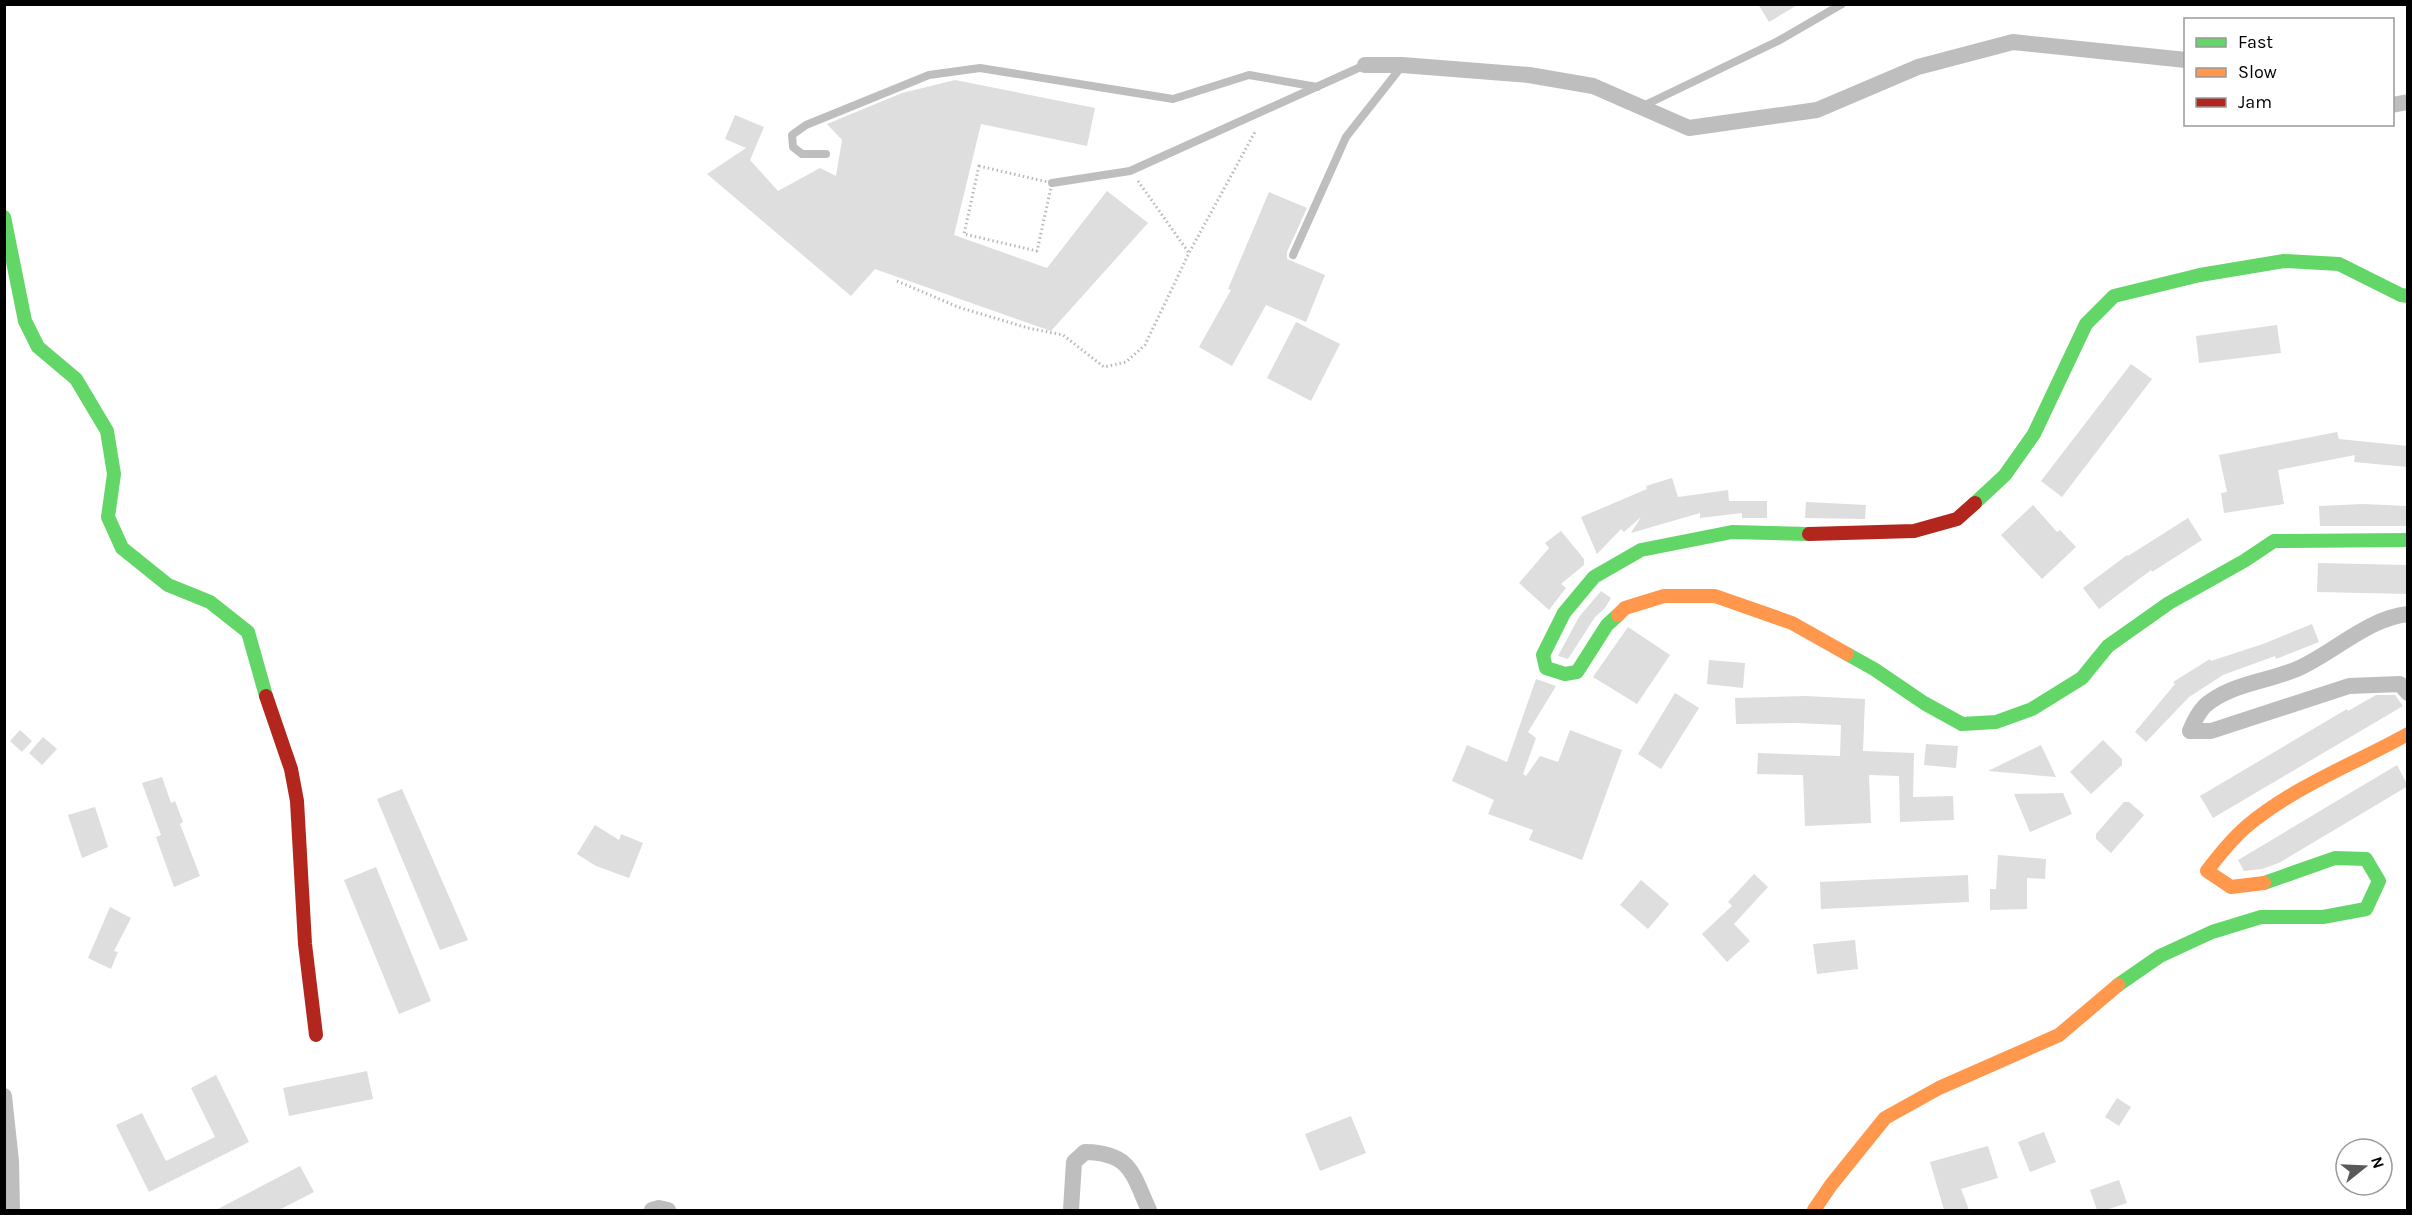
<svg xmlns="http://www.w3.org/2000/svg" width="2412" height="1215" viewBox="0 0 2412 1215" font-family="Karla,sans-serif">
<rect width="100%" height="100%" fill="#fff"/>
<g fill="#dedede">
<path d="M1758,4H1799L1769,22Z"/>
<path d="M955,80L1095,108L1087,146L981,124L954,235L1047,268L1107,191L1148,223L1051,331L875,269L851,296L707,174L746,148L725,139L735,115L764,127L750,160L778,191L820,168L836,176L842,140L827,124L902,93Z"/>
<path d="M1269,192L1307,208L1287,252V259L1325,275L1306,322L1266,305L1232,366L1199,347L1231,290L1228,289Z"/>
<path d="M1296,322L1340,344L1311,401L1267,378Z"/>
<path d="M2277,325L2281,353L2199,363L2196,336Z"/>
<path d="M2131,364L2152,379L2062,497L2041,481Z"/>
<path d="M2337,432L2339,439L2408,446V467L2354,462L2355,455L2278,470L2284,504L2224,513L2221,493L2227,492L2219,455Z"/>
<path d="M1672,478L1678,497L1728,490L1729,501H1767V518H1742V513L1700,518V513L1631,533L1641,517L1624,532L1621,529L1597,554L1581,517L1647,489L1646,486Z"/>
<path d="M1806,502L1866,505L1865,519L1805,518Z"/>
<path d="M2363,504L2408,506V526H2320L2319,506Z"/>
<path d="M2033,505L2057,532L2060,530L2076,547L2042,579L2001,535Z"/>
<path d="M2188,518L2202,540L2152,572L2151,570L2099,609L2083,588L2127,555L2128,556Z"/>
<path d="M1561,531L1584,559V565L1561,584L1566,588L1549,610L1519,583L1549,548L1545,543Z"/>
<path d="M2318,563L2408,565V594L2317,592Z"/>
<path d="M1601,591L1611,598L1605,608L1595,617L1568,659L1558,656L1579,617Z"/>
<path d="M2312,624L2319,642L2276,659L2275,656L2223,675L2189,697L2146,742L2135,732L2175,684L2173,682L2210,659L2211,661L2263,644Z"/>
<path d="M1628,627L1670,655L1637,704L1593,677Z"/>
<path d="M1709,660L1745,663L1743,688L1707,684Z"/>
<path d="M1536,679L1556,686L1528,732L1536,738L1523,774L1526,776L1540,756L1558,762L1570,730L1622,750L1582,860L1529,840L1533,830L1488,814L1494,800L1452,781L1467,745L1507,762Z"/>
<path d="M1675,693L1699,708L1661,769L1638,754Z"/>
<path d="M2376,695H2395L2403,706L2213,818L2200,796L2347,709L2348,711Z"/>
<path d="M1805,696L1865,699L1863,751L1914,753L1913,797L1953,796L1954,820L1900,822L1899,776L1869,775L1871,823L1805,826L1803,775L1757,774L1758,753L1840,756L1841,725L1796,723L1736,724L1735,698Z"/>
<path d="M20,730L32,741L22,752L10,741Z"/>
<path d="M43,737L57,749L42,765L29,753Z"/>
<path d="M2103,740L2122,759V765L2091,794L2070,772Z"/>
<path d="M1926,744L1958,746L1956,768L1924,765Z"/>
<path d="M2041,745L2056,777L1988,771Z"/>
<path d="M2397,765L2408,786L2279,863L2262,869L2244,871L2238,860Z"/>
<path d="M162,777L171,803L175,801L183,822L180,824L200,876L174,887L156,837L161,835L142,783Z"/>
<path d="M402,789L468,940L440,950L377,799Z"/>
<path d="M2063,793L2072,814L2030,832L2014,794Z"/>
<path d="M2124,802H2129L2144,815L2111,853L2096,839V834Z"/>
<path d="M95,807L108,847L82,858L68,815Z"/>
<path d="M595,825L619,840L621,834L643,843L629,878L596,866L577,854Z"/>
<path d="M1998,855L2046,859L2045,879L2027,878V909L1990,910V889H1996Z"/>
<path d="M376,867L431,1001L399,1014L344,880Z"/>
<path d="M1754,874L1768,887L1734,924L1750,941L1727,962L1702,934L1732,906L1728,902Z"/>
<path d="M1968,875L1969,902L1821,909L1820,882Z"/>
<path d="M1641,880L1669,904L1648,929L1620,905Z"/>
<path d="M110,907L131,918L114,951L118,952L111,969L88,958Z"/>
<path d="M1855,940L1858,969L1817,974L1813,944Z"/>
<path d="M367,1071L373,1099L289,1116L283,1088Z"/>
<path d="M216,1075L249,1142L149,1192L116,1125L142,1113L166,1161L215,1137L191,1088Z"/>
<path d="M2117,1098L2131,1107L2119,1126L2105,1117Z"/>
<path d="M1351,1116L1366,1153L1320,1171L1305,1134Z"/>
<path d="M2044,1132L2056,1162L2030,1172L2018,1142Z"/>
<path d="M1988,1146L1998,1178L1961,1189L1969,1210H1944L1930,1162Z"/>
<path d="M300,1166L314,1192L279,1210H216Z"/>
<path d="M2119,1180L2127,1203L2106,1210H2097L2090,1190Z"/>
</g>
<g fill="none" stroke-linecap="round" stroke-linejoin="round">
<g stroke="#b9b9b9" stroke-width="3" stroke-dasharray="1.5 3" stroke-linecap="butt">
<path d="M979,166L1052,183L1037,251L964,234Z"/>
<path d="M1138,181L1189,253"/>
<path d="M897,281L958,307L1028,328L1063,335L1104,367L1126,362L1145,345L1189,253L1256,130"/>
</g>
<g stroke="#bebebe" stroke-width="8">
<path d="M1643,106L1778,41L1842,4"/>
<path d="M826,154H802L793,147L792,135L806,125L929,75L980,68L1173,99L1249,75L1317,87"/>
<path d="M1052,183L1130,171L1365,65"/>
<path d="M1293,255L1346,137L1402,66"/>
</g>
<g stroke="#bebebe" stroke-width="16">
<path d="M1365,65H1402L1529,75L1593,86L1689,128L1817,110L1918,67L2013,42L2186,60"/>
<path d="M2392,105L2408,102"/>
<path d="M2408,614C2368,618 2332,654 2297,669C2268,681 2237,683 2211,701C2201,707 2194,721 2190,731H2211L2349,686L2400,684L2408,693"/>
<path d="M4,1096L11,1161L12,1210"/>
<path d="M652,1210L659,1208L668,1210"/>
<path d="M1071,1210L1074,1162L1085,1152C1131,1153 1132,1173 1149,1210"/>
</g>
<g stroke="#63d668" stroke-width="14">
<path d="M4,217L25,321L38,347L76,379L107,431L114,474L108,517L122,548L168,585L210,602L248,632L266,696"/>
<path d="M1975,503L2005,475L2034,434L2086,324L2114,296L2200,275L2284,261L2339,264L2401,295L2408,296"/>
<path d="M1618,615L1607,625L1577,672L1565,674L1546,668L1543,655L1564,613L1594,577L1641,550L1732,532L1809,534"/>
<path d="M1847,654L1874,669L1924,703L1962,724L1996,722L2032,709L2082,678L2108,646L2169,603L2244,561L2274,541L2408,540"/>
<path d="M2118,985L2160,956L2212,932L2261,917H2323L2366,909L2379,881L2366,859L2335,858L2264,883"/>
</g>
<g stroke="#ff974d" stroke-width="14">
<path d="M1618,615L1625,608L1664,596H1715L1792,623L1847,654"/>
<path d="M2264,883L2231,887L2207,871C2219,855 2232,839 2247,826C2295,786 2354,764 2408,734"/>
<path d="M1814,1210L1831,1185L1885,1118L1939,1088L2059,1035L2118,985"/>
</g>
<g stroke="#b3261e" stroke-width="14">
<path d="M1809,534L1914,531L1957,519L1975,503"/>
<path d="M266,696L291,769L297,801L305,944L316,1035"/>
</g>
</g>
<rect width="2412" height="1215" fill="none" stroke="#000000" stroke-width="12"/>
<rect x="2184" y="18" width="210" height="108" fill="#ffffff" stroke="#999999" stroke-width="1.5"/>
<rect x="2196" y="38" width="30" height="9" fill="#63d668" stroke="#999999" stroke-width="1.5"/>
<text x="2238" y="48" font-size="18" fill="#000000">Fast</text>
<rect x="2196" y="68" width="30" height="9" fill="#ff974d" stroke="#999999" stroke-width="1.5"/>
<text x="2238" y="78" font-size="18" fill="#000000">Slow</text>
<rect x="2196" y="98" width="30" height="9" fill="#b3261e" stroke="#999999" stroke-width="1.5"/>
<text x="2238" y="108" font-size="18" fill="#000000">Jam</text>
<g transform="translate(2364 1167) rotate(72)"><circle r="28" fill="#ffffff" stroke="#999999" stroke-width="1.5"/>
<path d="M0-4.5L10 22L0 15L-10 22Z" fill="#595959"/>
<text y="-9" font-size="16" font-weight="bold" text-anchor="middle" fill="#000000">N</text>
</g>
</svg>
